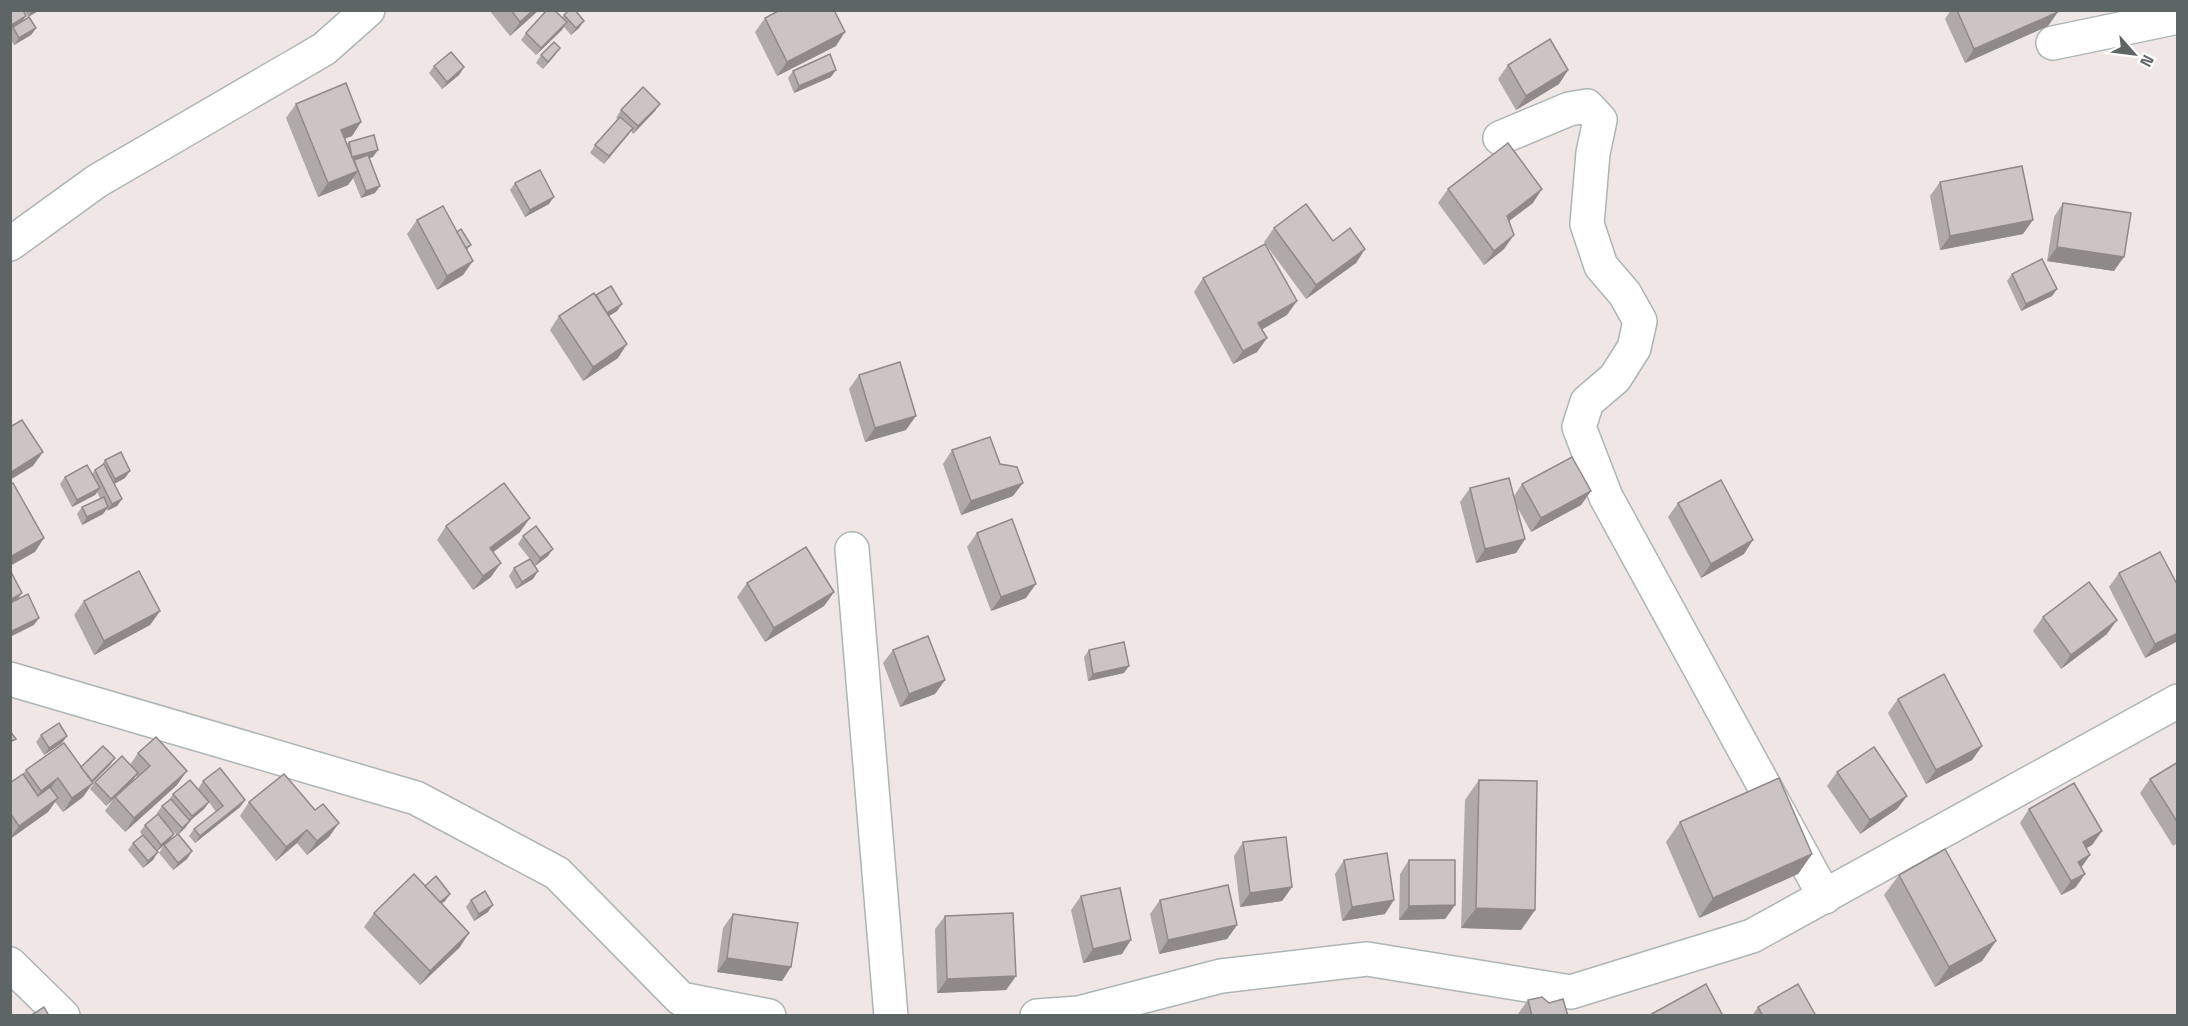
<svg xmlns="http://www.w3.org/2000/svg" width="2188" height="1026" viewBox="0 0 2188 1026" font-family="'Space Grotesk',sans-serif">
<rect width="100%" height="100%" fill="#efe6e5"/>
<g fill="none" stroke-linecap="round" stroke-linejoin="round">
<defs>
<g id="minor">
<path d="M2053,43L2178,17"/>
<path d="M1500,138L1569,109L1587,106L1600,120L1593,153L1587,224L1601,266L1625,294L1640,321L1634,348L1615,378L1587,402L1579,427L1606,497L1825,897"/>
<path d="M10,244L97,181L324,49L368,10"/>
<path d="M852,549L891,1016"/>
<path d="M10,679L416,798L557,873L681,999L769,1016"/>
<path d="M10,964L63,1016"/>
<path d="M1037,1016L1079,1013L1221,976L1367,959L1571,992L1752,936L2178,701"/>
</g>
</defs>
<use href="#minor" stroke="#aeb5b5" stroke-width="36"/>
<use href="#minor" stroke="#fff" stroke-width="33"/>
</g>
<g fill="#afa9a9" fill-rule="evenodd">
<path d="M10,10L22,21L36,28L31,35L14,45L10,38V30L12,29L10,30Z"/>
<path d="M24,10H40L28,17Z"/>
<path d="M489,10H539L510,36Z"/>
<path d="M1951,10H2057L2048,26L1965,63L1945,19Z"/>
<path d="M564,15L579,28L571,35L564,27L536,55L521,40L526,33L562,18Z"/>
<path d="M765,18L836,46L777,76L755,32Z"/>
<path d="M541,55H555L543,69L536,63Z"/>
<path d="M1508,65L1568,70L1559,84L1516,110L1498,79Z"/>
<path d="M434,66L464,67L459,75L442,89L429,73Z"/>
<path d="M793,71L831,77L794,93L788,78Z"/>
<path d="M296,104L361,122L352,136L345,138L347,144L349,142L373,157L369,158L375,193L361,198L353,178L348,185L318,197L286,118Z"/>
<path d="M621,110L655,111L633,134L631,131L604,164L590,153L595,145L618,119L616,118Z"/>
<path d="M1940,182L2023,234L1940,250L1930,196Z"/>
<path d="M515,183L549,204L525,217L510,190Z"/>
<path d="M1448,189L1533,203L1509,221L1504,249L1484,265L1438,203Z"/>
<path d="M2063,203L2114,271L2047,261L2054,217Z"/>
<path d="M417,220L457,232L471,245L467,250L463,275L437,290L407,234Z"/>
<path d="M1274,228L1333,241L1365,249L1356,263L1306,299L1264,242Z"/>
<path d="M2012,274L2057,289L2052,296L2021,311L2007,281Z"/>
<path d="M1203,278L1287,315L1262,329L1267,338L1257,352L1233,364L1194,292Z"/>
<path d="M596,295L622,304L617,311L609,316L618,358L583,381L550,330L559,316Z"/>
<path d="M859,375L906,430L865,442L849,389Z"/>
<path d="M952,450L1000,464L1013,496L961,515L943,464Z"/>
<path d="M105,460L125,478L114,484L122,499L117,506L106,510L103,514L82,525L77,514L82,507L100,498L97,492L95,495L72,507L60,484L65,477L92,474L95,470L101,466Z"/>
<path d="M1522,484L1591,491L1581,505L1531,532L1516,505L1525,539L1516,553L1476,563L1460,502L1470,488L1514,496Z"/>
<path d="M1678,503L1744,554L1701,578L1668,517Z"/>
<path d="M446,526L520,532L493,552L491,577L473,590L437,540Z"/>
<path d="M977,533L1026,598L991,611L967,547Z"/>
<path d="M523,536L548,556L535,566L538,571L533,579L516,589L509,576L514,568L530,559L518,544Z"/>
<path d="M2119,573L2178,586V641L2145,658L2109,587Z"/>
<path d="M747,583L834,592L824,606L765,642L737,597Z"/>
<path d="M84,601L160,611L150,625L94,655L74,615Z"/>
<path d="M2043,617L2107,634L2061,669L2033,631Z"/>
<path d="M893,650L945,680L935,694L900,707L883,663Z"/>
<path d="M1089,650L1124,673L1088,681L1084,657Z"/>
<path d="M1898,699L1982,746L1972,760L1926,784L1888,713Z"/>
<path d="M41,735L67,736L62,743L44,755L36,742Z"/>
<path d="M138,753L177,785L125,832L105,811L114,798L106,806L90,789L95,782L130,765ZM136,776L137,777L120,792L133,780Z"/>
<path d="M115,758L110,765L92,783L83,797L63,812L55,802L48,812L10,839V783L23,774L26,770L81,767Z"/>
<path d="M2178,762V843L2173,846L2140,793L2150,779Z"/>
<path d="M1837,772L1907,796L1897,809L1860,834L1827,786Z"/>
<path d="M1479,780L1535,910L1521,930L1461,928L1465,800Z"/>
<path d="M203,781L245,800L240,807L195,843L189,836L194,829L216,812L209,802L204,809L190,821L185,828L178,834L192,851L187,859L173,870L159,853L164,845L177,835L165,823L174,834L169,841L157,851L153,860L143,868L128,850L133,843L142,835L140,832L145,825L158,814L157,813L162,806L169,800L173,794L198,789Z"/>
<path d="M249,802L329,837L307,855L297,843L276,861L240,816Z"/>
<path d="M2029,809L2102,831L2092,845L2086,848L2090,855L2081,868L2085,874L2075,888L2061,895L2020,823Z"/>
<path d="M1680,822L1812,854L1798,874L1699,918L1666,842Z"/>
<path d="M1243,842L1292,887L1282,901L1240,907L1234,856Z"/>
<path d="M1344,860L1385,914L1342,921L1335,874Z"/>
<path d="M1409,860L1455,905L1445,919L1399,920L1400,874Z"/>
<path d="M1899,875L1996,941L1982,961L1935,987L1884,895Z"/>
<path d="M450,894L445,901L441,904L460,947L420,985L364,927L374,913Z"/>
<path d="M1081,896L1122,954L1083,963L1071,910Z"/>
<path d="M471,900L488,912L474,921L466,907Z"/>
<path d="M1160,900L1237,925L1227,939L1159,954L1150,914Z"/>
<path d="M733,914L782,981L717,972L723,928Z"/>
<path d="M945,916L1016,976L1006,990L937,993L935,929Z"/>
<path d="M1528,1000L1549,1003L1568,1016H1519L1518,1014Z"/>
<path d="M1758,1007L1816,1016H1752Z"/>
</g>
<g fill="#8f8989">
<path d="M32,10H40L28,17Z"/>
<path d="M533,10H539L510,36L520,22Z"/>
<path d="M2058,12L2048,26L1965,63L1974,49Z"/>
<path d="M26,16L21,23L13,27L10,30V26Z"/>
<path d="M584,21L579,28L571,35L576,28Z"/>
<path d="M567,22L562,30L536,55L541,48Z"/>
<path d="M36,28L31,35L14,45L19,38Z"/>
<path d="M845,32L836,46L777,76L787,62Z"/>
<path d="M560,48L555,55L543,69L548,62Z"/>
<path d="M464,67L459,75L442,89L447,82Z"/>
<path d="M836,70L831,77L794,93L799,86Z"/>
<path d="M1568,70L1559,84L1516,110L1526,96Z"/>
<path d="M660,104L655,111L633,134L638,126Z"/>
<path d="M361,122L352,136L332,144L341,130Z"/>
<path d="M633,128L628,135L604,164L609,156Z"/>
<path d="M378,150L373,157L355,162L354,160L352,163V157Z"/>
<path d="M358,171L348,185L318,197L328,183Z"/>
<path d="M380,186L375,193L361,198L366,191Z"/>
<path d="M1542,189L1533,203L1497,230L1507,216Z"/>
<path d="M554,197L549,204L525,217L530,210Z"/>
<path d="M2033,220L2023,234L1940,250L1950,236Z"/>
<path d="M1514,235L1504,249L1484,265L1494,251Z"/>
<path d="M2057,247L2124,257L2114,271L2047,261Z"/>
<path d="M1365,249L1356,263L1306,299L1316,285Z"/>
<path d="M473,261L463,275L437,290L447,276Z"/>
<path d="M2057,289L2052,296L2021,311L2026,304Z"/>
<path d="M1297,301L1287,315L1249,337L1258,323Z"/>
<path d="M622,304L617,311L599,322L604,315Z"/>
<path d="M1267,338L1257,352L1233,364L1243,351Z"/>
<path d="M627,344L618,358L583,381L593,367Z"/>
<path d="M916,416L906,430L865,442L875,428Z"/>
<path d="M43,452L33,466L10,480V473Z"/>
<path d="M130,471L125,478L110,486L115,479Z"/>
<path d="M1023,483L1013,496L961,515L971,501Z"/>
<path d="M100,488L95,495L72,507L77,500Z"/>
<path d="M1591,491L1581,505L1531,532L1541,518Z"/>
<path d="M122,499L117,506L107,511L112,504Z"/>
<path d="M108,507L103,514L82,525L87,517Z"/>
<path d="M530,518L520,532L480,562L490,548Z"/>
<path d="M44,538L35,552L10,566V557Z"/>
<path d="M1525,539L1516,553L1476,563L1485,549Z"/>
<path d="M1753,540L1744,554L1701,578L1711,564Z"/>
<path d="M553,549L548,556L535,566L540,558Z"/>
<path d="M501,563L491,577L473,590L483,576Z"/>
<path d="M538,571L533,579L516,589L522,582Z"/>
<path d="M1036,584L1026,598L991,611L1001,597Z"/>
<path d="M834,592L824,606L765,642L774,628Z"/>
<path d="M22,593L17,600L10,604V600Z"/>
<path d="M160,611L150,625L94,655L104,641Z"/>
<path d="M39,618L34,625L10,637V632Z"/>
<path d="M2117,620L2107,634L2061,669L2071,655Z"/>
<path d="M2178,633V641L2145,658L2155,644Z"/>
<path d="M1129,666L1124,673L1088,681L1093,674Z"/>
<path d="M945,680L935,694L900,707L909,694Z"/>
<path d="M67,736L62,743L44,755L49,748Z"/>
<path d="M1982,746L1972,760L1926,784L1936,770Z"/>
<path d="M115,758L110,765L87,788L92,781Z"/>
<path d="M187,771L177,785L125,832L134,818Z"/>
<path d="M138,773L133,780L106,806L111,799Z"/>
<path d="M58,778L48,792L31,805L41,791Z"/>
<path d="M93,783L83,797L63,812L72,798Z"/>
<path d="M1907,796L1897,809L1860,834L1870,820Z"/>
<path d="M58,798L48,812L10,839L19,826Z"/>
<path d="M245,800L240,807L195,843L200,836Z"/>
<path d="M209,802L204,809L187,823L192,816Z"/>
<path d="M190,821L185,828L177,836L182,828Z"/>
<path d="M339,823L329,837L307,855L317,841Z"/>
<path d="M307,830L297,843L276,861L286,847Z"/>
<path d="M2102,831L2092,845L2073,856L2083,842Z"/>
<path d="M174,834L169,841L156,852L161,845Z"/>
<path d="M192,851L187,859L173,870L178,863Z"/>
<path d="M158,852L153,860L143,868L148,861Z"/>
<path d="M1812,854L1798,874L1699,918L1713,898Z"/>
<path d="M2090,855L2080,869L2078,862Z"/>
<path d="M2085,874L2075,888L2061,895L2071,881Z"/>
<path d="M1292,887L1282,901L1240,907L1250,893Z"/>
<path d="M450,894L445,901L429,914L434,907Z"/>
<path d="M1394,900L1385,914L1342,921L1352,907Z"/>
<path d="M493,905L488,912L474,921L479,914Z"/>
<path d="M1455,905L1445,919L1399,920L1409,906Z"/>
<path d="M1476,908L1535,910L1521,930L1461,928Z"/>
<path d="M1237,925L1227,939L1159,954L1168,940Z"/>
<path d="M469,933L460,947L420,985L430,971Z"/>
<path d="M1131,940L1122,954L1083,963L1093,949Z"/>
<path d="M1996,941L1982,961L1935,987L1949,967Z"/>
<path d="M727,958L791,967L782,981L717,972Z"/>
<path d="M1016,976L1006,990L937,993L947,979Z"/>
</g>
<g fill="#ccc4c4" stroke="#8f8989" stroke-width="1.5">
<path d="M10,10H23L26,16L10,26Z"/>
<path d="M511,10H533L520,22Z"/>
<path d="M547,10H554L567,22L541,48L526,33Z"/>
<path d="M569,10H575L584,21L576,28L564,15Z"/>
<path d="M780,10H834L845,32L787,62L765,18Z"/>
<path d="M1957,10H2057L2058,12L1974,49Z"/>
<path d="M29,17L36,28L19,38L13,27Z"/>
<path d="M1550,39L1568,70L1526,96L1508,65Z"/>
<path d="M554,42L560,48L548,62L541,55Z"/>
<path d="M451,52L464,67L447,82L434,66Z"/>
<path d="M830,54L836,70L799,86L793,71Z"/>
<path d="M346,83L361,122L341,130L358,171L328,183L296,104Z"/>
<path d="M643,87L660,104L638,126L621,110Z"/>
<path d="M620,117L633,128L609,156L595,145Z"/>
<path d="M374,135L378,150L352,157L349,142Z"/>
<path d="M1508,143L1542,189L1507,216L1514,235L1494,251L1448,189Z"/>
<path d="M368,155L380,186L366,191L354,160Z"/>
<path d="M2022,166L2033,220L1950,236L1940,182Z"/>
<path d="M540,170L554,197L530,210L515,183Z"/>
<path d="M2063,203L2131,213L2124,257L2057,247Z"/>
<path d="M1306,204L1333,241L1350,228L1365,249L1316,285L1274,228Z"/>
<path d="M443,206L473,261L447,276L417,220Z"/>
<path d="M461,229L471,245L466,248L457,232Z"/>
<path d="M1265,244L1297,301L1258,323L1267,338L1243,351L1203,278Z"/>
<path d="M2042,259L2057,289L2026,304L2012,274Z"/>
<path d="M611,286L622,304L607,313L596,295Z"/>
<path d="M594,293L627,344L593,367L559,316Z"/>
<path d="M900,362L916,416L875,428L859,375Z"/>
<path d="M22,420L43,452L10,473V427Z"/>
<path d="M990,437L1000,464L1017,467L1023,483L971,501L952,450Z"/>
<path d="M121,452L130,471L115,479L105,460Z"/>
<path d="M1572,457L1591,491L1541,518L1522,484Z"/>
<path d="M104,464L122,499L112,504L95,470Z"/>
<path d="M87,465L100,488L77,500L65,477Z"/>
<path d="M1509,478L1525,539L1485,549L1470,488Z"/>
<path d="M1721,480L1753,540L1711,564L1678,503Z"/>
<path d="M13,483L44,538L10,557V485Z"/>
<path d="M504,483L530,518L490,548L501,563L483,576L446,526Z"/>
<path d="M104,497L108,507L87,517L82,507Z"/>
<path d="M1012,519L1036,584L1001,597L977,533Z"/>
<path d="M536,526L553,549L540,558L523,536Z"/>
<path d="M806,547L834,592L774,628L747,583Z"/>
<path d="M2160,552L2178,586V633L2155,644L2119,573Z"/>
<path d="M530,559L538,571L522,582L514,568Z"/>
<path d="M10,570L22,593L10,600Z"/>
<path d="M139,571L160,611L104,641L84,601Z"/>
<path d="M2089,582L2117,620L2071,655L2043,617Z"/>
<path d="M28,594L39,618L10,632V603Z"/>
<path d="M928,636L945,680L909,694L893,650Z"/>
<path d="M1124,642L1129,666L1093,674L1089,650Z"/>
<path d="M1944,674L1982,746L1936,770L1898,699Z"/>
<path d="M59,723L67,736L49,748L41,735Z"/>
<path d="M10,731L16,739L10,742Z"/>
<path d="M156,737L187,771L134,818L115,797L150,766L138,753Z"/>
<path d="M64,743L93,783L72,798L58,778L41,791L26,770Z"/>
<path d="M103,746L115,758L92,781L81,767Z"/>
<path d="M1874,747L1907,796L1870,820L1837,772Z"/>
<path d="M122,756L138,773L111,799L95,782Z"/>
<path d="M2178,762V823L2150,779Z"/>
<path d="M220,768L245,800L200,836L194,829L223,806L203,781Z"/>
<path d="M23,774L38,796L50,787L58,798L19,826L10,813V783Z"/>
<path d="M284,774L315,810L323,804L339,823L317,841L307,830L286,847L249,802Z"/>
<path d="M1779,778L1812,854L1713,898L1680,822Z"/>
<path d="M190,780L209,802L192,816L173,794Z"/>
<path d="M1479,780L1537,781L1535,910L1476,908Z"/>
<path d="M2074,783L2102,831L2083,842L2090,855L2078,862L2085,874L2071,881L2029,809Z"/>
<path d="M171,799L190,821L182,828L162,806Z"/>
<path d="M158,814L174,834L161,845L145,825Z"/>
<path d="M178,834L192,851L178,863L164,845Z"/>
<path d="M143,835L158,852L148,861L133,843Z"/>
<path d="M1286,837L1292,887L1250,893L1243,842Z"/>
<path d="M1945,849L1996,941L1949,967L1899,875Z"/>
<path d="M1387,853L1394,900L1352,907L1344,860Z"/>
<path d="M1409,860H1455V905L1409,906Z"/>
<path d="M414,874L469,933L430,971L374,913Z"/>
<path d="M436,876L450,894L440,902L425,886Z"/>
<path d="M1228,885L1237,925L1168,940L1160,900Z"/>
<path d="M1120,888L1131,940L1093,949L1081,896Z"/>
<path d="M485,891L493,905L479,914L471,900Z"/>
<path d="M1013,913L1016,976L947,979L945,916Z"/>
<path d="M733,914L798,923L791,967L727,958Z"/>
<path d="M1706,984L1723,1016H1648Z"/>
<path d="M1798,984L1816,1016H1763L1758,1007Z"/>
<path d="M1542,997L1549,1003L1563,999L1568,1016H1532L1528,1000Z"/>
<path d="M44,1007L49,1016H30Z"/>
</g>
<rect width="2188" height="1026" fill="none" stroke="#5d6565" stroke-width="24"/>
<g transform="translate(2134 54) rotate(118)" stroke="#ffffff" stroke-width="4.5" paint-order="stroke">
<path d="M0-4.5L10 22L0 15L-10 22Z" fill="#5d6565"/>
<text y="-9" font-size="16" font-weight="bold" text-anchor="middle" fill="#5d6565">N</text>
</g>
</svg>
